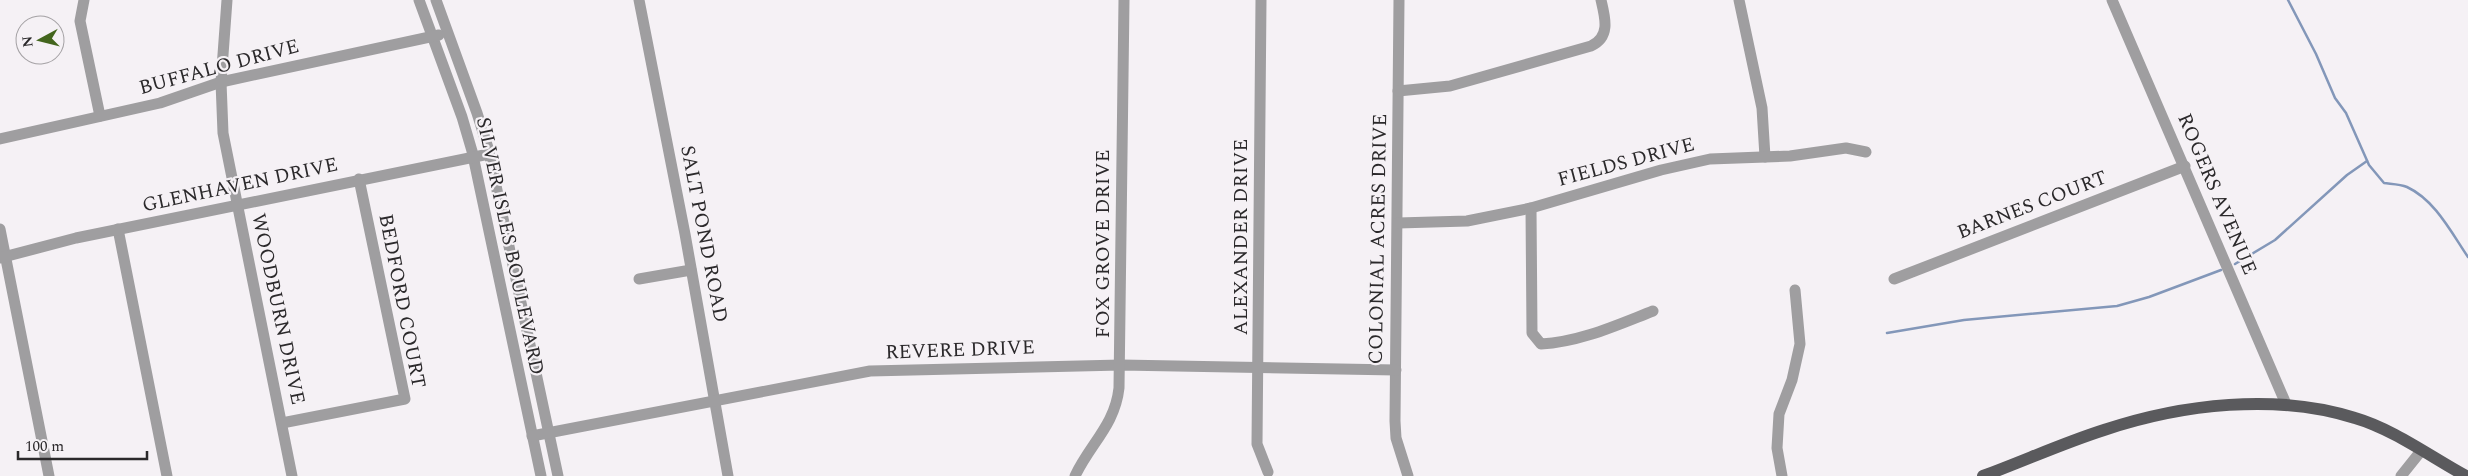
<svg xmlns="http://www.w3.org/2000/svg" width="2468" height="476" viewBox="0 0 2468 476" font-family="Spectral,serif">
<rect width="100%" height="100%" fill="#f5f1f5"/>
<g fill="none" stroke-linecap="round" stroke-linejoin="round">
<g stroke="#8397b9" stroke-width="2.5">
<path d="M2288,0L2316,54L2335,98L2346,113L2369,165L2384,183C2391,184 2400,184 2407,187C2435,200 2451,232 2468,257"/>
<path d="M2235,264L2275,240L2347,175L2367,161"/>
<path d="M1887,333L1964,320L2117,306L2149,297L2221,270"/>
</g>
<g stroke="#9f9ea0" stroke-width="11">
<path d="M84,0L80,21L100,116"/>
<path d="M227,0L221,82L223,133L292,476"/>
<path d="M419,0L462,117L472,151L541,476"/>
<path d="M436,0L477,113L488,148L558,476"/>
<path d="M639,0L685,234L728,476"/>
<path d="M1261,0L1257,444L1268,472"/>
<path d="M1399,0L1395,421L1396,438L1408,476"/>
<path d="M1739,0L1762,108L1765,157"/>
<path d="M2112,0L2286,404"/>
<path d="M1398,91L1450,86L1591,46C1611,37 1605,17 1601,0"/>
<path d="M0,139L160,103L221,82L439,35"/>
<path d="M1531,208L1532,333L1541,344C1580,342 1617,325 1653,311"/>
<path d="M1398,223L1467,221L1531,208L1661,170L1710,159L1790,156L1846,148L1866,152"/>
<path d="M0,229L49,476"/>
<path d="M118,229L167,476"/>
<path d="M0,258L76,238L489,154"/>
<path d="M639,279L691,270"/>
<path d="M1894,279L2185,166"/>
<path d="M282,423L405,399L359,179"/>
<path d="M532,436L870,371L1121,365L1396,370"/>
<path d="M1075,476C1090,444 1115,425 1119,388L1124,0"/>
<path d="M1782,476L1777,448L1779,414L1792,380L1800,344L1795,290"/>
<path d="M2401,476L2421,451"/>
</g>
<path stroke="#5a5a5d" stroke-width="12" d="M1983,476C2024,461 2063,443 2104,430C2182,404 2276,393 2355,418C2393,429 2431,457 2466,476"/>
</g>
<g text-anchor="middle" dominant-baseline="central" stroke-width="4.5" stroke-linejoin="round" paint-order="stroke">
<g font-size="20" fill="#2b292b" stroke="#f5f1f5">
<text transform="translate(219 67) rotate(-15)">BUFFALO DRIVE</text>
<text transform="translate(1626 162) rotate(-15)">FIELDS DRIVE</text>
<text transform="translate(240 185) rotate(-12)">GLENHAVEN DRIVE</text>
<text transform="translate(2217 194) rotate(67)">ROGERS AVENUE</text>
<text transform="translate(2032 205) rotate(-21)">BARNES COURT</text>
<text transform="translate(704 234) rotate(79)">SALT POND ROAD</text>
<text transform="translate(1241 237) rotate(-90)">ALEXANDER DRIVE</text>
<text transform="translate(1378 239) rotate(-89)">COLONIAL ACRES DRIVE</text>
<text transform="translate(1103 244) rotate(-90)">FOX GROVE DRIVE</text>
<text transform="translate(510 246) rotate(78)">SILVER ISLES BOULEVARD</text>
<text transform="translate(402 301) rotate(79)">BEDFORD COURT</text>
<text transform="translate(278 309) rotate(78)">WOODBURN DRIVE</text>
<text transform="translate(960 350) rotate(-2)">REVERE DRIVE</text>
</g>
</g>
<g transform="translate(40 40) rotate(263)"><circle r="24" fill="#f5f1f5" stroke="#a4a1a4"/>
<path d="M0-4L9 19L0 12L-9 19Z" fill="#43651d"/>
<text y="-8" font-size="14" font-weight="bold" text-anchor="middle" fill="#2b292b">N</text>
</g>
<path d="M18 451v8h129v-8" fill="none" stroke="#2b292b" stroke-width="2.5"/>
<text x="25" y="451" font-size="15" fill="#2b292b" stroke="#f5f1f5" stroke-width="4" paint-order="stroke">100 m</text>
</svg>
